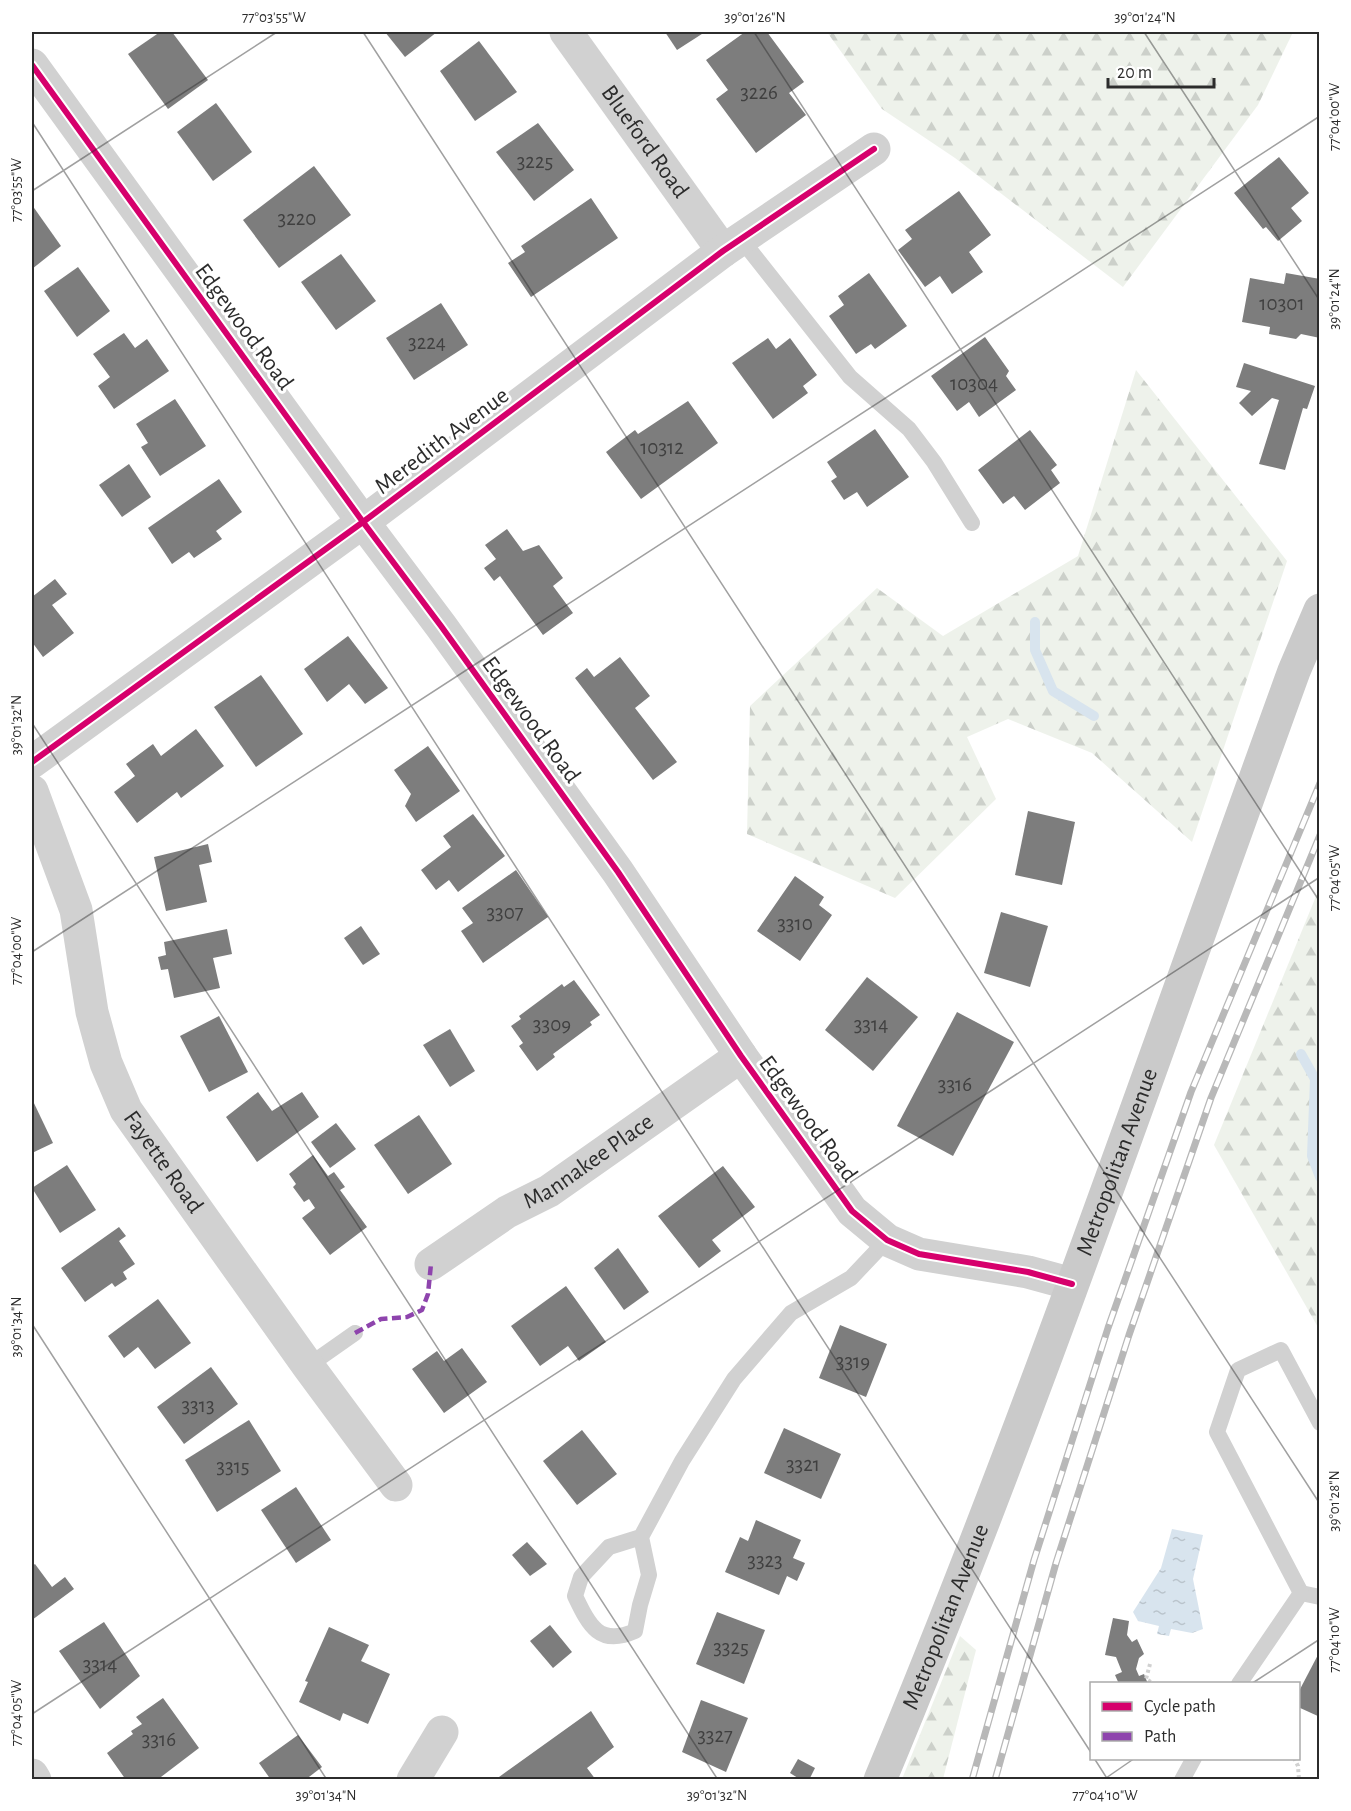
<svg xmlns="http://www.w3.org/2000/svg" width="1351" height="1811" viewBox="0 0 1351 1811" font-family="'Alegreya Sans',sans-serif">
<defs>
<pattern id="forest-firs" width="22" height="20" patternUnits="userSpaceOnUse" patternTransform="scale(1.5)"><rect width="22" height="20" fill="#eef2eb"/><path d="M5 1l3.5 6h-7zM16 11l3.5 6h-7z" fill="#ccd0ca"/></pattern>
<pattern id="water-ripples" width="26" height="14" patternUnits="userSpaceOnUse" patternTransform="scale(1.5)"><rect width="26" height="14" fill="#d8e4ee"/><path d="M2 4q2-2 4 0t4 0M15 11q2-2 4 0t4 0" fill="none" stroke="#bac4cc"/></pattern>
</defs>
<rect width="100%" height="100%" fill="#fff"/>
<g fill="url(#forest-firs)">
<path d="M827,32H1293L1258,105L1123,287L955,158L882,109Z"/>
<path d="M1136,370L1287,561L1192,842L1092,753L1008,719L967,737L996,799L895,898L747,834L750,706L877,588L943,636L1078,556Z"/>
<path d="M1319,889V1329L1214,1145Z"/>
<path d="M960,1636L976,1650L943,1779H902Z"/>
</g>
<path fill="url(#water-ripples)" d="M1172,1529L1203,1535L1193,1579L1203,1629L1192,1633L1171,1629L1169,1636L1157,1634L1159,1626L1138,1621L1133,1612L1161,1568Z"/>
<g fill="none" stroke-linecap="round" stroke-linejoin="round">
<g stroke="#d8e4ee" stroke-width="10">
<path d="M1035,622V650L1053,691L1094,716"/>
<path d="M1301,1054L1315,1079L1312,1156L1320,1177"/>
</g>
</g>
<g fill="#7d7d7d">
<path d="M160,32H172L208,80L168,109L128,54Z"/>
<path d="M385,32H437L405,57Z"/>
<path d="M665,32H705L677,50Z"/>
<path d="M745,32H767L804,82L789,93L806,115L756,153L716,99L728,90L706,60Z"/>
<path d="M479,41L517,92L475,121L440,71Z"/>
<path d="M216,103L252,152L213,181L177,132Z"/>
<path d="M538,123L574,170L534,201L496,152Z"/>
<path d="M1279,157L1309,193L1291,208L1302,221L1278,241L1266,227L1263,229L1234,193Z"/>
<path d="M314,166L351,215L279,268L243,220Z"/>
<path d="M959,191L991,235L969,252L983,272L952,294L940,276L925,287L898,250L912,239L905,230Z"/>
<path d="M591,198L618,238L531,297L508,263L525,252L521,246Z"/>
<path d="M32,205L61,246L32,269Z"/>
<path d="M341,254L376,301L336,330L301,282Z"/>
<path d="M78,267L110,311L77,337L44,291Z"/>
<path d="M869,273L907,326L875,349L871,344L856,354L829,316L844,305L838,296Z"/>
<path d="M1286,273L1320,279V338L1301,334L1296,339L1269,334L1270,327L1242,322L1250,278L1284,284Z"/>
<path d="M441,303L468,345L414,380L386,338Z"/>
<path d="M124,333L135,348L147,339L169,371L114,409L98,386L110,377L93,354Z"/>
<path d="M985,337L1009,371L1006,376L1016,390L979,417L969,402L957,411L931,376Z"/>
<path d="M768,338L776,349L790,338L817,375L803,386L808,393L773,419L732,363Z"/>
<path d="M1244,363L1315,386L1307,409L1303,408L1285,470L1259,464L1279,400L1272,398L1252,416L1239,403L1251,391L1236,387Z"/>
<path d="M175,399L206,446L160,476L141,447L148,443L136,424Z"/>
<path d="M688,401L718,443L641,499L606,452L635,430L638,434Z"/>
<path d="M875,429L909,477L867,507L857,492L844,500L831,481L837,477L827,462Z"/>
<path d="M1030,430L1057,465L1051,470L1060,483L1025,510L1014,496L1003,504L978,470Z"/>
<path d="M129,464L151,497L122,517L99,485Z"/>
<path d="M219,479L242,512L216,531L222,539L194,558L189,552L172,564L148,528Z"/>
<path d="M507,529L523,551L539,545L563,578L553,586L573,613L543,635L500,576L494,581L484,568L496,559L485,545Z"/>
<path d="M55,579L67,594L52,605L74,633L43,657L32,642V597Z"/>
<path d="M348,636L388,688L365,704L349,684L327,702L304,669Z"/>
<path d="M620,657L650,696L635,708L677,762L653,780L575,678L587,668L594,677Z"/>
<path d="M261,675L303,734L256,767L214,707Z"/>
<path d="M196,729L224,766L181,798L177,792L137,823L114,792L135,776L126,764L153,744L161,756Z"/>
<path d="M428,746L460,791L416,822L405,806L411,794L394,770Z"/>
<path d="M1028,811L1075,822L1062,885L1015,875Z"/>
<path d="M473,814L505,856L458,892L449,880L436,890L421,870L451,847L443,836Z"/>
<path d="M208,844L212,862L199,865L207,902L166,911L154,857Z"/>
<path d="M516,870L548,917L483,963L461,931L473,923L462,908Z"/>
<path d="M795,876L824,897L819,905L832,915L800,961L757,931Z"/>
<path d="M1001,912L1048,926L1030,987L984,973Z"/>
<path d="M361,926L380,954L363,965L344,938Z"/>
<path d="M227,929L232,954L213,958L220,988L174,998L168,969L161,970L158,957L166,955L164,942Z"/>
<path d="M867,977L918,1017L873,1071L825,1030Z"/>
<path d="M574,980L600,1015L590,1022L592,1025L553,1054L555,1057L537,1071L519,1046L523,1043L511,1026L521,1019L519,1016L562,984L564,987Z"/>
<path d="M957,1012L1014,1042L953,1156L897,1126Z"/>
<path d="M219,1016L248,1072L209,1092L180,1036Z"/>
<path d="M450,1029L475,1071L450,1087L423,1045Z"/>
<path d="M258,1092L272,1111L302,1092L319,1117L257,1162L226,1117Z"/>
<path d="M32,1099L53,1143L32,1153Z"/>
<path d="M419,1115L452,1164L408,1194L374,1145Z"/>
<path d="M336,1123L356,1149L330,1168L311,1142Z"/>
<path d="M313,1155L328,1176L334,1172L345,1187L340,1190L367,1227L330,1255L302,1218L315,1208L309,1199L304,1202L293,1187L296,1184L289,1174Z"/>
<path d="M67,1165L96,1210L60,1233L32,1188Z"/>
<path d="M723,1166L755,1207L712,1240L721,1251L699,1268L658,1216Z"/>
<path d="M119,1227L126,1236L119,1241L135,1264L123,1272L127,1279L115,1287L112,1283L85,1302L61,1268Z"/>
<path d="M618,1248L649,1292L624,1310L594,1268Z"/>
<path d="M566,1286L606,1342L579,1361L568,1346L540,1366L511,1326Z"/>
<path d="M158,1299L191,1343L155,1369L138,1347L124,1358L108,1336Z"/>
<path d="M840,1325L887,1344L866,1397L819,1378Z"/>
<path d="M462,1348L487,1382L444,1413L412,1369L437,1351L444,1361Z"/>
<path d="M211,1367L238,1404L184,1444L157,1407Z"/>
<path d="M249,1420L281,1471L217,1512L185,1460Z"/>
<path d="M784,1428L841,1454L821,1499L764,1473Z"/>
<path d="M582,1430L617,1474L577,1505L543,1461Z"/>
<path d="M296,1487L331,1540L296,1563L261,1510Z"/>
<path d="M756,1520L801,1540L793,1558L805,1563L797,1581L787,1576L779,1595L725,1572L740,1537L748,1541Z"/>
<path d="M527,1542L547,1564L530,1576L512,1555Z"/>
<path d="M35,1564L52,1587L65,1577L74,1589L32,1620V1566Z"/>
<path d="M717,1612L765,1630L744,1684L696,1664Z"/>
<path d="M1113,1618L1129,1621L1127,1635L1132,1642L1137,1639L1144,1654L1139,1658L1136,1669L1139,1676L1144,1674L1148,1684H1119L1115,1675L1122,1672L1116,1657L1105,1655Z"/>
<path d="M104,1622L140,1676L100,1709L59,1651Z"/>
<path d="M550,1625L572,1652L553,1668L530,1641Z"/>
<path d="M329,1627L369,1645L361,1661L390,1674L368,1724L343,1713L340,1721L299,1702L308,1682L305,1681Z"/>
<path d="M1320,1651V1717L1298,1707V1693Z"/>
<path d="M163,1698L199,1748L157,1780H126L107,1753L133,1734L131,1731L142,1724L136,1717Z"/>
<path d="M701,1700L748,1718L726,1772L682,1752Z"/>
<path d="M591,1711L614,1747L587,1768L596,1780H501L499,1777Z"/>
<path d="M298,1735L322,1767L305,1780H271L259,1763Z"/>
<path d="M798,1759L815,1768L809,1780H801L790,1773Z"/>
</g>
<g fill="none" stroke-linecap="round" stroke-linejoin="round">
<g stroke="#d1d1d1" stroke-width="4" stroke-dasharray="3 3" stroke-linecap="butt">
<path d="M1150,1664L1146,1679L1154,1684"/>
<path d="M1294,1758L1298,1766L1299,1780"/>
</g>
<g stroke="#d1d1d1" stroke-width="16">
<path d="M741,239L850,377L909,429L934,462L972,523"/>
<path d="M308,1366L355,1333"/>
<path d="M641,1537L649,1575L640,1605L635,1631C599,1647 589,1625 575,1596L581,1577L609,1547L641,1537L682,1461L734,1379L791,1313L851,1278L887,1240"/>
<path d="M1301,1593L1217,1432L1238,1370L1281,1350L1320,1423"/>
<path d="M1301,1593L1320,1597"/>
<path d="M1239,1684L1301,1593"/>
<path d="M1182,1780L1194,1758"/>
</g>
<g stroke="#d1d1d1" stroke-width="33">
<path id="s1" d="M566,32L723,251"/>
<path d="M32,65L363,522L441,626L618,872L741,1056L852,1211L887,1240L919,1254L1028,1272L1072,1284"/>
<path d="M32,762L363,522L723,251L874,149"/>
<path id="s2" d="M32,791L76,910L92,1012L106,1063L126,1110L308,1366L396,1485"/>
<path id="s3" d="M431,1264L507,1212L549,1191L741,1056"/>
<path d="M32,1775L35,1780"/>
<path d="M413,1780L442,1732"/>
</g>
<path stroke="#cacaca" stroke-width="33" id="s4" d="M880,1780C1032,1416 1159,1042 1294,671L1320,610"/>
<defs>
<g id="rail">
<path d="M972,1780L1034,1560L1108,1328L1191,1092L1320,783"/>
<path d="M995,1780L1056,1563L1129,1335L1211,1098L1320,835"/>
</g>
</defs>
<use href="#rail" stroke="#b8b8b8" stroke-width="7"/>
<use href="#rail" stroke="#fff" stroke-width="4.5" stroke-dasharray="14" stroke-linecap="butt"/>
<path stroke="#8e44ad" stroke-width="4.5" stroke-dasharray="9 4.5" stroke-linecap="butt" d="M355,1333L381,1319L407,1317L422,1310L428,1294L431,1264"/>
<defs>
<g id="cycleway">
<path d="M32,65L363,522L441,626L618,872L741,1056L852,1211L887,1240L919,1254L1028,1272L1072,1284"/>
<path d="M32,762L363,522L723,251L874,149"/>
</g>
</defs>
<use href="#cycleway" stroke="#fff" stroke-width="10"/>
<use href="#cycleway" stroke="#d6006c" stroke-width="6"/>
</g>
<path fill="none" stroke="#2c2c2c" stroke-width="1.5" stroke-opacity="0.45" d="M363,32L1320,1504M754,32L1320,902M1144,32L1320,301M32,122L1092,1754M32,191L277,32M32,723L718,1780M32,952L1320,116M32,1324L327,1780M1251,1684L1320,1639M32,1714L1320,877M1094,1758L1108,1780M1103,1780L1135,1758"/>
<g text-anchor="middle" dominant-baseline="central" stroke-width="6" stroke-linejoin="round" paint-order="stroke">
<g font-size="21" fill="#404040">
<text x="759" y="92">3226</text>
<text x="535" y="161">3225</text>
<text x="297" y="218">3220</text>
<text x="1282" y="303">10301</text>
<text x="427" y="342">3224</text>
<text x="974" y="383">10304</text>
<text x="662" y="447">10312</text>
<text x="505" y="912">3307</text>
<text x="795" y="923">3310</text>
<text x="552" y="1024">3309</text>
<text x="871" y="1024">3314</text>
<text x="955" y="1084">3316</text>
<text x="853" y="1361">3319</text>
<text x="198" y="1405">3313</text>
<text x="803" y="1464">3321</text>
<text x="233" y="1466">3315</text>
<text x="765" y="1560">3323</text>
<text x="731" y="1647">3325</text>
<text x="100" y="1664">3314</text>
<text x="715" y="1735">3327</text>
<text x="159" y="1739">3316</text>
</g>
<g font-size="24" fill="#2c2c2c" stroke="#fff">
<text stroke="none"><textPath href="#s1" startOffset="135">Blueford Road</textPath></text>
<text transform="translate(244 327) rotate(54)">Edgewood Road</text>
<text transform="translate(442 441) rotate(-37)">Meredith Avenue</text>
<text transform="translate(531 720) rotate(54)">Edgewood Road</text>
<text transform="translate(808 1119) rotate(54)">Edgewood Road</text>
<text stroke="none"><textPath href="#s2" startOffset="398">Fayette Road</textPath></text>
<text stroke="none"><textPath href="#s3" startOffset="188">Mannakee Place</textPath></text>
<text stroke="none"><textPath href="#s4" startOffset="662">Metropolitan Avenue</textPath></text>
<text stroke="none"><textPath href="#s4" startOffset="176">Metropolitan Avenue</textPath></text>
</g>
</g>
<rect width="1351" height="1811" fill="none" stroke="#ffffff" stroke-width="66"/>
<rect x="1090" y="1682" width="210" height="78" fill="#ffffff" stroke="#ababab" stroke-width="1.5"/>
<rect x="1102" y="1702" width="30" height="9" fill="#d6006c" stroke="#ababab" stroke-width="1.5"/>
<text x="1144" y="1712" font-size="18" fill="#2c2c2c">Cycle path</text>
<rect x="1102" y="1732" width="30" height="9" fill="#8e44ad" stroke="#ababab" stroke-width="1.5"/>
<text x="1144" y="1742" font-size="18" fill="#2c2c2c">Path</text>
<path d="M1108 78v9h106v-9" fill="none" stroke="#2c2c2c" stroke-width="3"/>
<text x="1117" y="78" font-size="18" fill="#2c2c2c" stroke="#ffffff" stroke-width="4.5" paint-order="stroke">20 m</text>
<rect x="33" y="33" width="1285" height="1745" fill="none" stroke="#2c2c2c" stroke-width="2"/>
<g font-size="15" text-anchor="middle" fill="#2c2c2c">
<text x="274" y="22">77°03'55"W</text>
<text x="755" y="22">39°01'26"N</text>
<text x="1145" y="22">39°01'24"N</text>
<text transform="translate(1334 117) rotate(-90)" y="5">77°04'00"W</text>
<text transform="translate(16 190) rotate(-90)" y="5">77°03'55"W</text>
<text transform="translate(1334 299) rotate(-90)" y="5">39°01'24"N</text>
<text transform="translate(16 725) rotate(-90)" y="5">39°01'32"N</text>
<text transform="translate(1334 878) rotate(-90)" y="5">77°04'05"W</text>
<text transform="translate(16 951) rotate(-90)" y="5">77°04'00"W</text>
<text transform="translate(16 1327) rotate(-90)" y="5">39°01'34"N</text>
<text transform="translate(1334 1501) rotate(-90)" y="5">39°01'28"N</text>
<text transform="translate(1334 1640) rotate(-90)" y="5">77°04'10"W</text>
<text transform="translate(16 1713) rotate(-90)" y="5">77°04'05"W</text>
<text x="326" y="1800">39°01'34"N</text>
<text x="717" y="1800">39°01'32"N</text>
<text x="1105" y="1800">77°04'10"W</text>
</g>
</svg>
